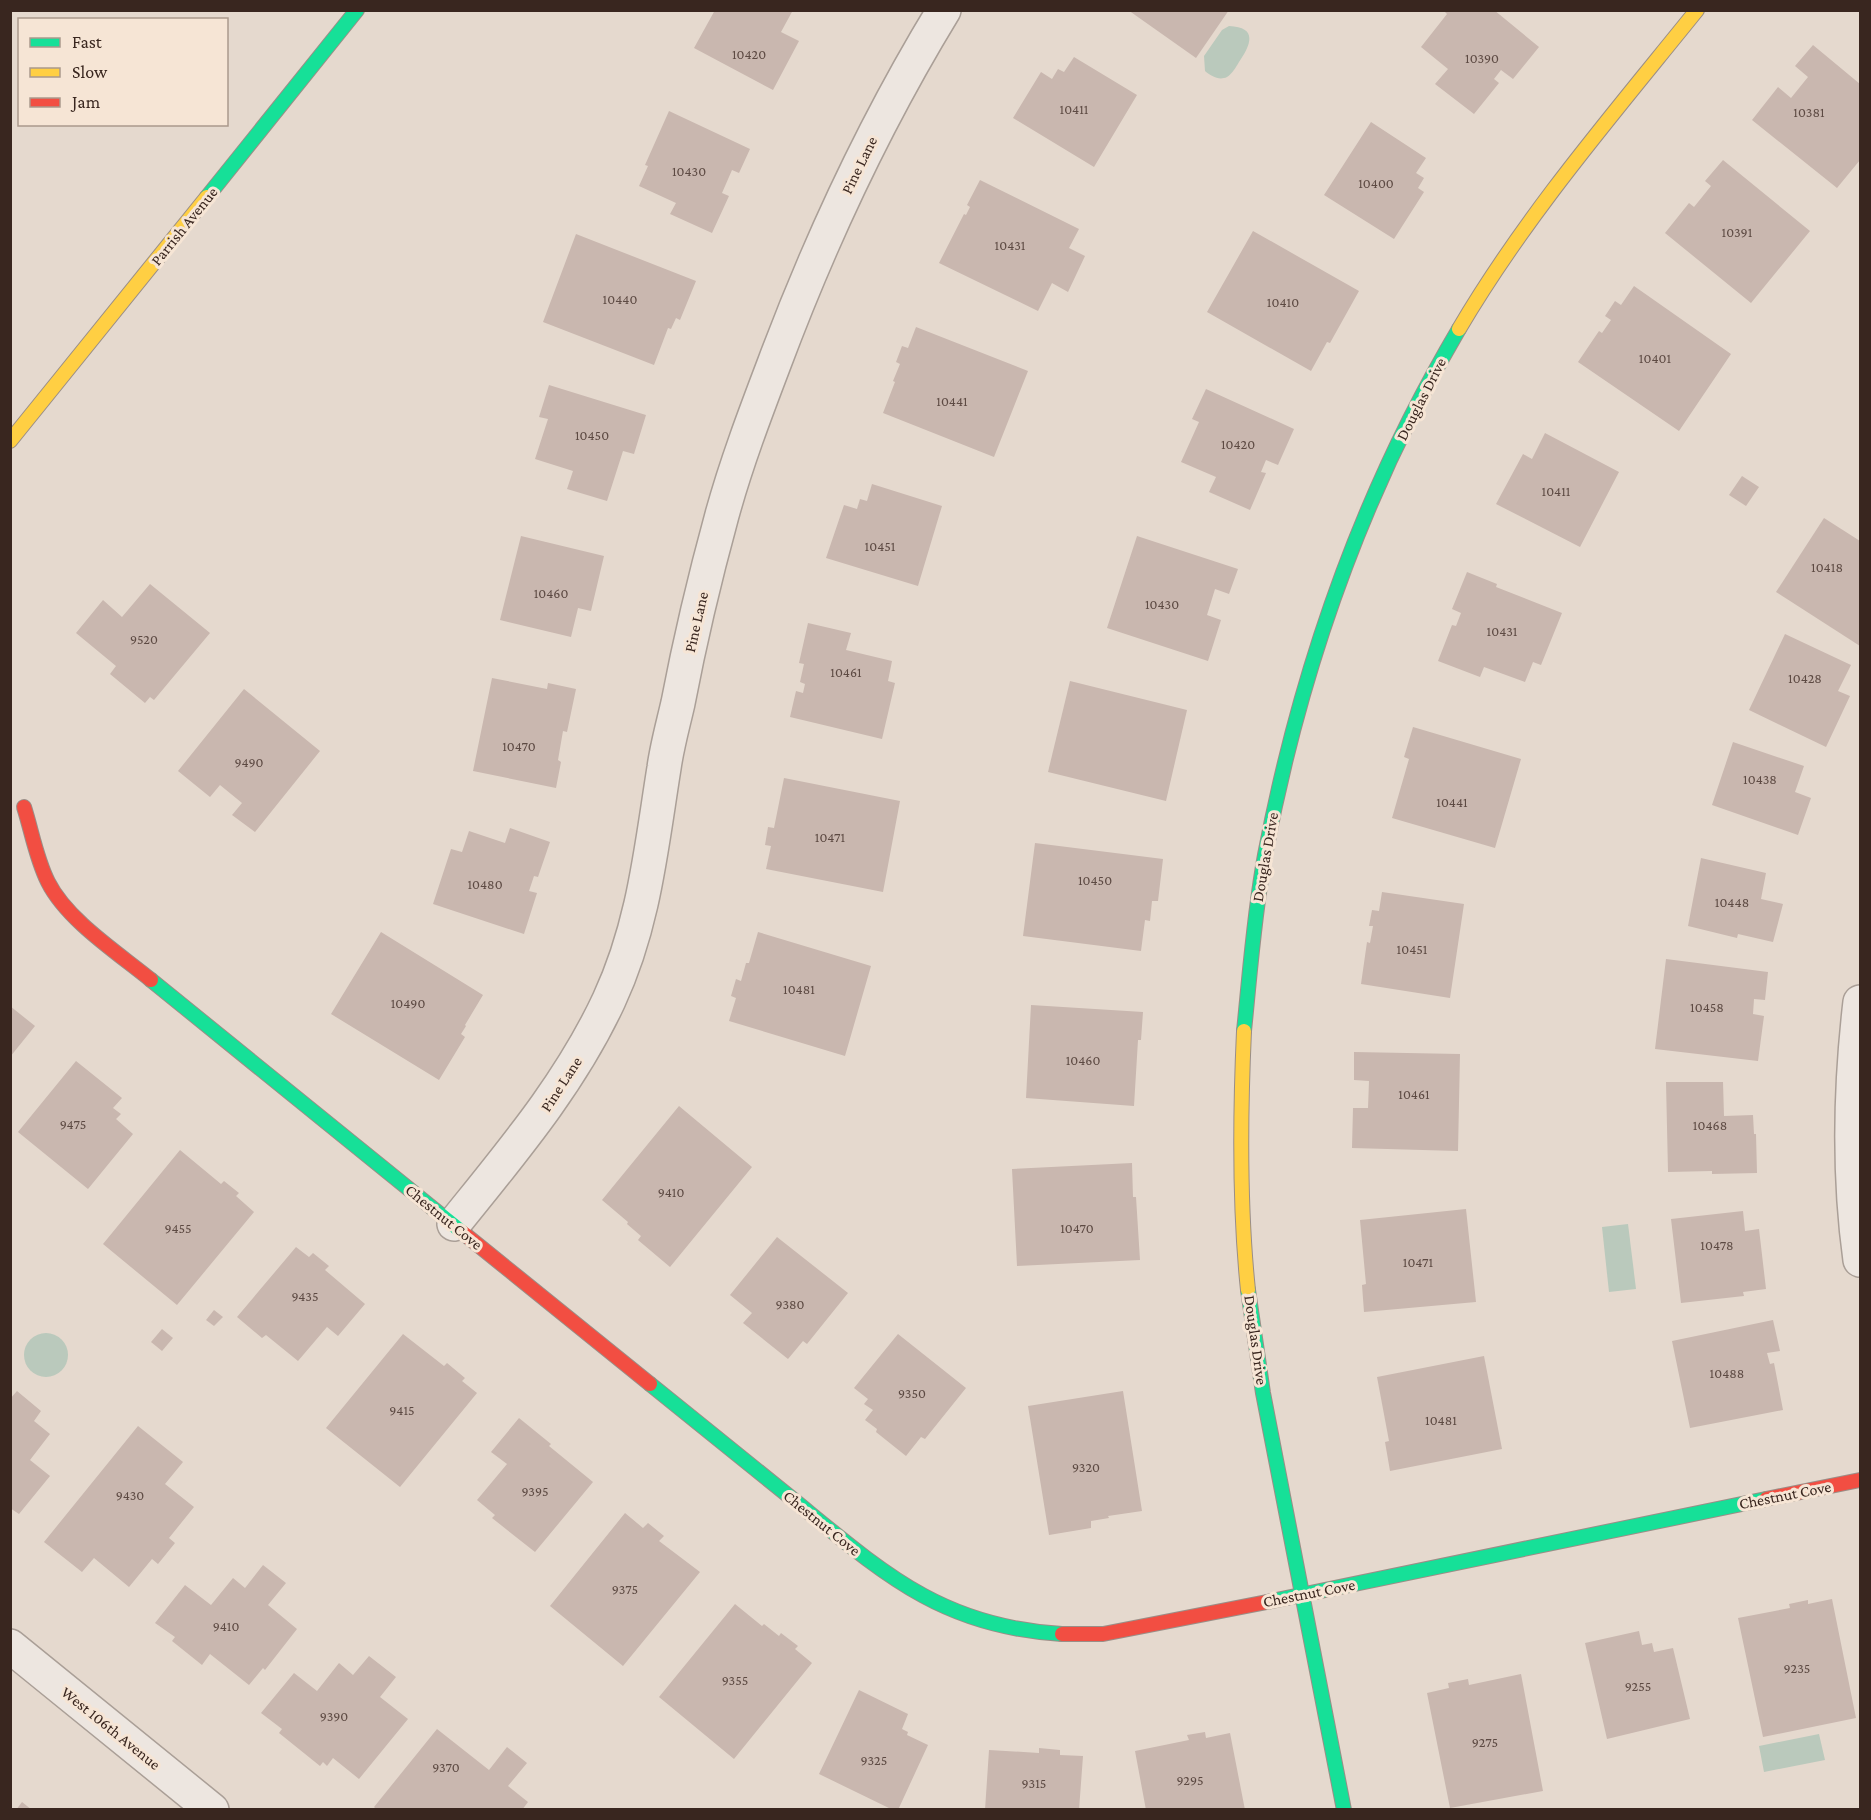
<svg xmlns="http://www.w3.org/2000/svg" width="1871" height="1820" viewBox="0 0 1871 1820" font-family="'Crimson Pro',serif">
<rect width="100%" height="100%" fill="#e5d9ce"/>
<g fill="#bac9bc">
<path d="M1229,26C1258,27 1251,45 1239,62C1236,67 1232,74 1227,77C1219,81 1211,76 1205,71L1204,56L1222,30Z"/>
<path d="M1628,1224L1636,1289L1609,1292L1602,1227Z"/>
<circle cx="46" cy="1355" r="22"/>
<path d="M1819,1734L1825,1760L1764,1772L1759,1746Z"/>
</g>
<g fill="#c9b7af">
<path d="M715,10H793L781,32L799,41L773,90L694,48Z"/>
<path d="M1128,10H1229L1196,58Z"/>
<path d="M1443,10H1494L1539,47L1513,79L1501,70L1494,79L1499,83L1474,114L1435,84L1448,69L1421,47L1447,14Z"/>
<path d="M1813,45L1860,84V160L1837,188L1752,120L1778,87L1791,98L1808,77L1795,66Z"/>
<path d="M1074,57L1137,95L1094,167L1013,118L1041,72L1052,79L1058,69L1064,72Z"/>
<path d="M669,111L750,149L739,173L732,170L722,193L729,196L712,233L670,214L676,203L639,186L648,166L645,165Z"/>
<path d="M1371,122L1426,158L1416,173L1424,178L1418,188L1424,192L1394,239L1324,195Z"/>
<path d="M1723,160L1810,231L1751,303L1665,233L1689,203L1694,207L1711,186L1705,181Z"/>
<path d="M980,180L1079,229L1069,248L1085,256L1068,292L1052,283L1038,311L939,263L964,214L966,215L970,207L967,205Z"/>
<path d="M1253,231L1359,291L1330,343L1327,342L1311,371L1207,312Z"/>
<path d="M576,234L696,281L680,320L676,318L671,329L668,328L654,365L543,322Z"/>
<path d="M1634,286L1731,354L1679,431L1578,362L1599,331L1602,333L1611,320L1605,316L1615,301L1621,305Z"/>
<path d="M916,327L1028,371L994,457L883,413L895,382L893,381L900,364L896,362L902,346L908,348Z"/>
<path d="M549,385L646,415L634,454L623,451L607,501L567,489L573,471L535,459L548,419L539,417Z"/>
<path d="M1206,389L1294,429L1278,465L1266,460L1261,472L1266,473L1250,510L1209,492L1216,477L1181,462L1199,422L1192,419Z"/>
<path d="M1545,433L1619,472L1580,547L1496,504L1523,454L1532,459Z"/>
<path d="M1742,476L1759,487L1746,506L1729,495Z"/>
<path d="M872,484L942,506L918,586L826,558L844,505L857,509L860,499L867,501Z"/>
<path d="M1824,518L1860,541V646L1776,592Z"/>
<path d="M521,536L604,556L591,611L578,608L571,637L500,620Z"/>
<path d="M1137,536L1238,569L1229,594L1215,589L1207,615L1221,620L1208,661L1107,628Z"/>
<path d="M1467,572L1497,584L1496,587L1562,613L1541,665L1533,662L1525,682L1484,667L1480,677L1438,661L1452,625L1456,626L1461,613L1452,609Z"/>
<path d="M150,584L210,633L154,700L150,697L145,703L110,674L116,666L76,633L103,600L122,617Z"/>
<path d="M808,623L851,633L846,650L892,661L888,681L895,683L882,739L790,717L796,691L803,693L805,684L800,682L804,664L799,663Z"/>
<path d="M1785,634L1851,665L1838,691L1850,696L1826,747L1749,710Z"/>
<path d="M492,678L547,689L548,683L576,689L567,732L563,731L558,760L561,762L556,788L473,771Z"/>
<path d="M1070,681L1187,710L1166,801L1048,772Z"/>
<path d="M244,689L320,751L255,832L232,815L242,803L220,785L210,797L178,771Z"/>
<path d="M1413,727L1521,759L1495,848L1392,818L1409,759L1404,757Z"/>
<path d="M1733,742L1804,766L1795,792L1811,798L1798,835L1712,805Z"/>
<path d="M784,778L900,801L883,892L766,869L771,846L765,845L768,827L774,828Z"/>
<path d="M510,828L550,842L538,877L534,876L529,891L537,893L524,934L433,904L451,849L462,852L469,831L505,843Z"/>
<path d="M1035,843L1163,859L1158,901H1152L1150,921L1145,920L1141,951L1023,936Z"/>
<path d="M1701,858L1766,873L1761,899L1783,904L1773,942L1738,934L1737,938L1688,926Z"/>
<path d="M1382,892L1464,904L1450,998L1361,984L1367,942L1370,943L1373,926H1369L1372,910L1379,911Z"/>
<path d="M381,932L483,995L465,1025L466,1026L461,1034L465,1037L439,1080L331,1014Z"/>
<path d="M758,932L871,966L845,1056L729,1021L736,998L731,996L736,979L741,981L746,963H749Z"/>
<path d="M1666,959L1768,972L1765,1000L1754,999L1753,1014L1764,1016L1758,1061L1655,1049Z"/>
<path d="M1031,1005L1143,1012L1141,1040H1138L1134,1106L1026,1098Z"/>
<path d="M10,1006L35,1026L10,1057Z"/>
<path d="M1354,1052L1460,1054L1458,1151L1352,1148L1353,1108H1368L1369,1081L1354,1080Z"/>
<path d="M76,1061L122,1098L113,1108L121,1114L116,1119L133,1134L88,1189L18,1132Z"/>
<path d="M1666,1082H1723L1724,1116L1753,1115L1754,1134H1756L1757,1173L1712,1174V1171L1668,1172Z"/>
<path d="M679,1106L752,1167L670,1267L638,1240L641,1236L627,1224L628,1222L602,1200Z"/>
<path d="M180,1150L221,1184L224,1181L239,1193L236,1196L254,1212L177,1305L103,1244Z"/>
<path d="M1132,1163L1133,1197H1136L1140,1260L1017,1266L1012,1169Z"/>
<path d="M1466,1209L1476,1302L1364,1312L1362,1285L1366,1284L1360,1220Z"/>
<path d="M1743,1211L1745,1231L1759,1229L1766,1289L1743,1292L1744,1296L1681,1303L1671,1219Z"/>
<path d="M777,1237L848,1293L807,1344L803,1341L788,1359L743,1323L752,1313L730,1295Z"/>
<path d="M296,1247L309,1257L313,1253L329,1266L325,1270L365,1304L338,1336L327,1327L298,1361L266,1335L262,1338L237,1317Z"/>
<path d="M214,1310L223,1317L214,1326L206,1320Z"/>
<path d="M1773,1320L1780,1351L1767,1353L1770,1364L1774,1363L1783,1410L1690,1428L1672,1341Z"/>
<path d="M162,1329L173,1338L162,1351L151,1342Z"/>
<path d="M403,1334L444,1366L447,1363L465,1378L462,1381L477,1393L400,1487L326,1428Z"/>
<path d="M898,1334L966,1388L925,1439L921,1437L906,1456L876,1432L877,1429L865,1420L873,1410L864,1404L868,1399L854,1388Z"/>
<path d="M1484,1356L1502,1449L1390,1471L1385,1442L1389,1441L1377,1377Z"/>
<path d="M17,1391L41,1411L34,1421L50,1434L30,1460L50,1476L19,1514L10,1508V1399Z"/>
<path d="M1123,1391L1142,1511L1108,1516L1109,1518L1091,1521V1528L1049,1535L1028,1406Z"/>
<path d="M519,1418L551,1444L549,1446L593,1482L535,1552L492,1518L495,1515L477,1500L507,1464L491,1452Z"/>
<path d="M138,1426L183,1462L165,1484L194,1507L169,1538L175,1543L158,1564L152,1559L129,1587L94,1558L82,1572L44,1542Z"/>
<path d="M625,1513L643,1528L648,1523L664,1536L659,1541L700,1572L623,1666L550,1606Z"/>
<path d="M263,1565L286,1583L268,1605L297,1629L265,1670L263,1668L249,1685L210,1654L202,1665L172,1641L175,1637L155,1623L185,1585L211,1605L233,1578L245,1588Z"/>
<path d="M1832,1599L1856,1718L1763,1737L1738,1618L1790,1608L1789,1604L1808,1600V1604Z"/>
<path d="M735,1604L762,1626L764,1624L779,1636L781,1633L798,1646L795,1649L812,1663L734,1759L659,1697Z"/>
<path d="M1639,1631L1642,1645L1652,1643L1654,1652L1673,1648L1690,1719L1607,1739L1585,1643Z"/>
<path d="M369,1656L396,1677L380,1697L408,1719L359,1779L333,1758L327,1766L323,1762L320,1766L279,1733L282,1729L261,1713L294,1673L317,1691L339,1663L353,1675Z"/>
<path d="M1521,1674L1543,1791L1450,1808L1427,1693L1449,1688L1448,1683L1468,1679L1469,1685Z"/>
<path d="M859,1690L908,1714L902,1729L908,1732L907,1735L928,1745L898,1810H893L819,1774Z"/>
<path d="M437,1729L489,1770L507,1747L527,1763L508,1786L528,1802L522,1810H377L374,1807Z"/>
<path d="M1205,1732L1206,1738L1230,1733L1245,1810H1146L1135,1751L1189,1740L1187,1735Z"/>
<path d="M1039,1748L1060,1750V1755L1083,1756L1079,1810H985L989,1750L1039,1753Z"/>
<path d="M22,1802L32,1810H16Z"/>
</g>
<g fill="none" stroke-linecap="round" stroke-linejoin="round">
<defs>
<g id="street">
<path d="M1860,1002C1850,1088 1848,1173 1860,1260"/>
<path d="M454,1224C511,1153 570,1084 609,1000C644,925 651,849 664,768C667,746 673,725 678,703C690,640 705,577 722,515C736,464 755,414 774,364C820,241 875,123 944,10"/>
<path d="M10,1646L212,1810"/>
</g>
<g id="fast">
<path d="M207,197L357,10"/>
<path d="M151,980L462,1232"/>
<path d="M1244,1031C1250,973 1254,914 1265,855C1300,671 1363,491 1459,329"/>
<path d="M1248,1290L1263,1393L1344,1810"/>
<path d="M650,1384C698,1423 747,1462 795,1501C883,1573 942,1627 1062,1634"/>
<path d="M1267,1602L1766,1499"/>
</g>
<g id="slow">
<path d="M1459,329C1526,215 1614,113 1697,10"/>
<path d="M10,441L207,197"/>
<path d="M1244,1031C1240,1118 1239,1204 1248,1290"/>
</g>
<g id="jam">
<path d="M24,807C32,832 36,858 48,882C67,920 118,953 151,980"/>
<path d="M462,1232L650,1384"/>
<path d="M1766,1499L1860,1480"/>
<path d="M1062,1634H1103L1267,1602"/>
</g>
</defs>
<use href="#street" stroke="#aa9f97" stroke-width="36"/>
<use href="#fast" stroke="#9a8e87" stroke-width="16"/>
<use href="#slow" stroke="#9a8e87" stroke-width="16"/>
<use href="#jam" stroke="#9a8e87" stroke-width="16"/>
<use href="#street" stroke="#ede6e0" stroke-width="33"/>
<use href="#fast" stroke="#16e098" stroke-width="14"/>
<use href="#slow" stroke="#ffcf43" stroke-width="14"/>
<use href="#jam" stroke="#f24e42" stroke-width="14"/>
</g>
<g text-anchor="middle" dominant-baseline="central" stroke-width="6" stroke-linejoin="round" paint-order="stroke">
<g font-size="14" fill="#5d4a43">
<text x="749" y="54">10420</text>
<text x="1482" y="58">10390</text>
<text x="1074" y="109">10411</text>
<text x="1809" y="112">10381</text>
<text x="689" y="171">10430</text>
<text x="1376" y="183">10400</text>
<text x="1737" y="232">10391</text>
<text x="1010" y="245">10431</text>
<text x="620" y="299">10440</text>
<text x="1283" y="302">10410</text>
<text x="1655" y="358">10401</text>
<text x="952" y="401">10441</text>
<text x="592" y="435">10450</text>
<text x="1238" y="444">10420</text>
<text x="1556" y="491">10411</text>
<text x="880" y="546">10451</text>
<text x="1827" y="567">10418</text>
<text x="551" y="593">10460</text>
<text x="1162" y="604">10430</text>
<text x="1502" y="631">10431</text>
<text x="144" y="639">9520</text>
<text x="846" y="672">10461</text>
<text x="1805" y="678">10428</text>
<text x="519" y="746">10470</text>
<text x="249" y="762">9490</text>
<text x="1760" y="779">10438</text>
<text x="1452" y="802">10441</text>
<text x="830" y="837">10471</text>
<text x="1095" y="880">10450</text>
<text x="485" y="884">10480</text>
<text x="1732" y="902">10448</text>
<text x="1412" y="949">10451</text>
<text x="799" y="989">10481</text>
<text x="408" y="1003">10490</text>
<text x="1707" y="1007">10458</text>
<text x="1083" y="1060">10460</text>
<text x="1414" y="1094">10461</text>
<text x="73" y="1124">9475</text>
<text x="1710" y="1125">10468</text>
<text x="671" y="1192">9410</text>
<text x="178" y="1228">9455</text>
<text x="1077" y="1228">10470</text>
<text x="1717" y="1245">10478</text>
<text x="1418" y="1262">10471</text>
<text x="305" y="1296">9435</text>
<text x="790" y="1304">9380</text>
<text x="1727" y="1373">10488</text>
<text x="912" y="1393">9350</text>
<text x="402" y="1410">9415</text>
<text x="1441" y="1420">10481</text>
<text x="1086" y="1467">9320</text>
<text x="535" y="1491">9395</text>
<text x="130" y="1495">9430</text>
<text x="625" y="1589">9375</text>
<text x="226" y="1626">9410</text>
<text x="1797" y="1668">9235</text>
<text x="735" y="1680">9355</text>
<text x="1638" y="1686">9255</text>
<text x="334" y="1716">9390</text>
<text x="1485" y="1742">9275</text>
<text x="874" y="1760">9325</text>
<text x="446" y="1767">9370</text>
<text x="1190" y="1780">9295</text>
<text x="1034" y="1783">9315</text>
</g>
<g font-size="16" fill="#39261f" stroke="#f6e5d5">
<text transform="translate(859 165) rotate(-64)">Pine Lane</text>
<text transform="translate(184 226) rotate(-51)">Parrish Avenue</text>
<text transform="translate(1421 399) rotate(-63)">Douglas Drive</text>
<text transform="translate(696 622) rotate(-77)">Pine Lane</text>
<text transform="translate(1265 857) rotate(-80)">Douglas Drive</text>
<text transform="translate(561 1084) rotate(-57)">Pine Lane</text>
<text transform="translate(444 1217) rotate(39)">Chestnut Cove</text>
<text transform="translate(1256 1340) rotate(82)">Douglas Drive</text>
<text transform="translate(1785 1495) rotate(-11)">Chestnut Cove</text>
<text transform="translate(822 1523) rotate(39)">Chestnut Cove</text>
<text transform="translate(1309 1593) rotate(-11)">Chestnut Cove</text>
<text transform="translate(111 1728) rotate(39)">West 106th Avenue</text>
</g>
</g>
<rect width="1871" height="1820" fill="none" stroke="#39261f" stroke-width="24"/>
<rect x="18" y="18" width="210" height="108" fill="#f6e5d5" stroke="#aa998c" stroke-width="1.5"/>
<rect x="30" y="38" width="30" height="9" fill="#16e098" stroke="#aa998c" stroke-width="1.5"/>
<text x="72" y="48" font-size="18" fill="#39261f">Fast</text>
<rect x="30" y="68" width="30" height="9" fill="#ffcf43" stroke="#aa998c" stroke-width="1.5"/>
<text x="72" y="78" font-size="18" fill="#39261f">Slow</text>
<rect x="30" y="98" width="30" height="9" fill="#f24e42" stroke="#aa998c" stroke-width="1.5"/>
<text x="72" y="108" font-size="18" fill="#39261f">Jam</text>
</svg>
